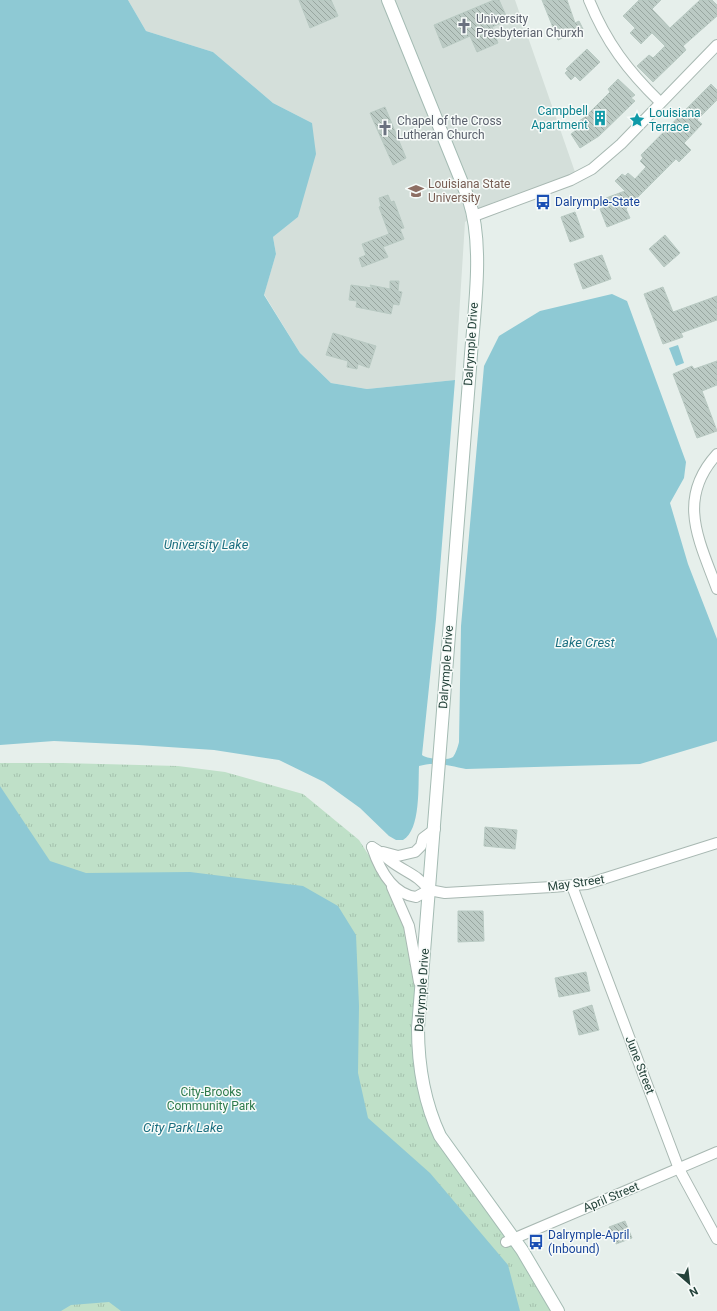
<svg xmlns="http://www.w3.org/2000/svg" width="717" height="1311" viewBox="0 0 717 1311" font-family="Roboto,sans-serif">
<defs>
<pattern id="park-tufts" width="24" height="20" patternUnits="userSpaceOnUse"><rect width="24" height="20" fill="#bfe0c8"/><path d="M3 7l-1-3M5 7V3M7 7l1-3M15 17l-1-3M17 17v-4M19 17l1-3" fill="none" stroke="#a4c1ad"/></pattern>
<pattern id="building-back-hatch" width="6" height="6" patternUnits="userSpaceOnUse"><rect width="6" height="6" fill="#bbcac4"/><path d="M-1 5l2 2M0 0l6 6M5-1l2 2" fill="none" stroke="#98a6a0"/></pattern>
</defs>
<rect width="100%" height="100%" fill="#e6efeb"/>
<path fill="#d4dfda" d="M128,0H515L575,172L563,179L492,203L465,222L455,380L367,389L331,383L300,353L264,294L276,254L273,237L298,217L312,123L273,103L213,52L146,31Z"/>
<path fill="url(#park-tufts)" d="M0,763H63L178,766L225,772L303,794L359,840L403,909L421,990V1070L431,1115L556,1311H0Z"/>
<g fill="#8ec9d4">
<path d="M0,0H128L146,31L213,52L273,103L312,123L316,154L298,217L273,237L276,254L264,295L300,353L331,383L367,389L455,380L436,619L422,755C427,759 447,761 453,757C456,753 458,746 459,742L461,626L484,366L499,336L540,311L612,294L627,301L686,462L684,478L670,503L688,564L717,639V741L640,764L466,769C452,766 434,761 419,766C418,785 421,830 403,840H396L389,836L360,808L324,782L279,760L214,750L138,745L54,741L0,745Z"/>
<path d="M678,345L684,363L676,366L669,348Z"/>
<path d="M0,786L50,861L86,873L190,872L303,886L338,906L356,935L359,1006L358,1073L368,1118L430,1173L508,1265L520,1311H121L109,1302L71,1305L61,1311H0Z"/>
</g>
<g fill="url(#building-back-hatch)" stroke="#b8c9c2">
<path d="M299,0H331L338,16L310,28Z"/>
<path d="M494,0H499L508,20L492,27L498,43L477,52L470,36L443,48L434,25Z"/>
<path d="M542,0H567L575,23L579,21L583,29L558,40Z"/>
<path d="M639,0H661L652,9L670,28L700,0H712L717,5V16L683,46L686,50L653,82L637,66L649,55L653,58L665,46L652,33L641,44L630,33L635,28L623,16Z"/>
<path d="M587,49L600,62L580,81L575,76L571,80L565,73L568,70L566,69Z"/>
<path d="M618,79L635,95L631,98L635,101L599,136L580,148L571,134L575,131L572,126L585,117L610,92L608,89Z"/>
<path d="M711,84L717,90V100L697,120L702,124L684,143L691,150L679,162L676,159L626,209L630,218L607,227L600,209L609,205L606,198L625,191L615,181L622,174L625,176L628,173L635,179L646,167L640,161L643,158L641,155Z"/>
<path d="M385,107L406,158L393,165L370,113Z"/>
<path d="M388,195L391,202L394,201L404,228L400,229L404,239L383,247L388,257L362,267L359,258L366,255L362,244L389,234L379,207L381,206L379,198Z"/>
<path d="M575,212L584,237L570,242L561,217Z"/>
<path d="M665,235L680,253L664,267L649,249Z"/>
<path d="M602,255L611,279L583,289L574,264Z"/>
<path d="M390,281H399L398,291L402,292L399,305L393,304L391,314L356,307L357,301L349,300L351,285L372,288L370,285L390,289Z"/>
<path d="M663,287L673,312L717,296V320L681,333L683,337L663,344L644,294Z"/>
<path d="M333,333L376,346L369,368L358,364L357,369L347,367L348,361L326,355Z"/>
<path d="M717,361V385L702,391L717,431L697,438L673,374L692,366L694,369Z"/>
<path d="M485,827L517,830L515,849L484,846Z"/>
<path d="M458,911H483L484,941L458,942Z"/>
<path d="M586,972L590,991L559,997L555,978Z"/>
<path d="M592,1005L599,1030L579,1035L573,1011Z"/>
<path d="M625,1221L632,1238L616,1244L609,1227Z"/>
</g>
<g fill="none" stroke-linecap="round" stroke-linejoin="round">
<defs>
<g id="street">
<path d="M589,0C606,42 628,71 660,102"/>
<path d="M474,216L571,180L592,169L621,144L717,45"/>
<path d="M717,454C676,499 699,540 717,589"/>
<path d="M372,847C379,868 391,894 416,897L429,890L445,893L552,887L587,884L717,843"/>
<path d="M372,847C380,851 385,857 392,862C407,873 418,875 429,890"/>
<path d="M383,852L398,856L415,852L421,846L423,838L435,829"/>
<path d="M572,886L679,1169L717,1239"/>
<path d="M392,887L409,926L419,982"/>
<path d="M506,1242L717,1152"/>
</g>
<path id="secondary" d="M388,0L469,200C485,248 473,318 470,368L418,1028C418,1066 424,1102 440,1136L522,1250L558,1311"/>
</defs>
<use href="#street" stroke="#a8b8b2" stroke-width="12"/>
<use href="#secondary" stroke="#a4bbb3" stroke-width="14"/>
<use href="#street" stroke="#fff" stroke-width="10"/>
<use href="#secondary" stroke="#fff" stroke-width="12"/>
</g>
<defs>
<symbol id="church-bare" viewBox="-9 -9 18 18"><path d="M-1.2-6h2.4v3.5h3.3v2.4h-3.3V6h-2.4V-.1h-3.3v-2.4h3.3Z" fill="#6b7280" stroke="#f7fbf9" stroke-width="2.5" paint-order="stroke"/></symbol>
<symbol id="building-bare" viewBox="-9 -9 18 18"><path d="M-4-6H4V6H1V3H-1V6H-4ZM-2.5-4.3h1.7v1.8h-1.7ZM.8-4.3h1.7v1.8H.8ZM-2.5-1h1.7V.8h-1.7ZM.8-1h1.7V.8H.8Z" fill="#0f9aa8" stroke="#f7fbf9" stroke-width="2.5" paint-order="stroke"/></symbol>
<symbol id="sight-bare" viewBox="-9 -9 18 18"><path d="M0-6L1.8-2.2L6-1.7L2.9 1.2L3.7 5.4L0 3.3L-3.7 5.4L-2.9 1.2L-6-1.7L-1.8-2.2Z" fill="#0f9aa8" stroke="#f7fbf9" stroke-width="2.5" paint-order="stroke"/></symbol>
<symbol id="university-bare" viewBox="-9 -9 18 18"><path d="M0-5L7-2L0 1L-7-2ZM-4 1L0 2.5L4 1V4Q0 6-4 4Z" fill="#8d6e63" stroke="#f7fbf9" stroke-width="2.5" paint-order="stroke"/></symbol>
<symbol id="bus-bare" viewBox="-9 -9 18 18"><path d="M-5-6H5V4H4V6H2V4H-2V6H-4V4H-5ZM-3.5-4V0h7V-4ZM-3.5 1.2v1.5H-2V1.2ZM2 1.2v1.5H3.5V1.2Z" fill="#1a4fb4" stroke="#f7fbf9" stroke-width="2.5" paint-order="stroke"/></symbol>
</defs>
<g fill-rule="evenodd">
<use href="#church-bare" x="453" y="15" width="22" height="22"/>
<use href="#building-bare" x="589" y="107" width="22" height="22"/>
<use href="#sight-bare" x="626" y="109" width="22" height="22"/>
<use href="#church-bare" x="374" y="117" width="22" height="22"/>
<use href="#university-bare" x="405" y="180" width="22" height="22"/>
<use href="#bus-bare" x="532" y="191" width="22" height="22"/>
<use href="#bus-bare" x="525" y="1231" width="22" height="22"/>
</g>
<g text-anchor="middle" dominant-baseline="central" stroke-width="3" stroke-linejoin="round" paint-order="stroke">
<g font-size="12" fill="#5b616d" stroke="#f7fbf9" text-anchor="start">
<text x="476" y="19">University<tspan x="476" dy="14">Presbyterian Churxh</tspan></text>
<text x="397" y="121">Chapel of the Cross<tspan x="397" dy="14">Lutheran Church</tspan></text>
</g>
<g font-size="12" fill="#0d838f" stroke="#f7fbf9" text-anchor="end">
<text x="588" y="111">Campbell<tspan x="588" dy="14">Apartment</tspan></text>
<text x="649" y="113" text-anchor="start">Louisiana<tspan x="649" dy="14">Terrace</tspan></text>
</g>
<g font-size="12" fill="#785e54" stroke="#f7fbf9" text-anchor="start">
<text x="428" y="184">Louisiana State<tspan x="428" dy="14">University</tspan></text>
</g>
<g font-size="12" fill="#164399" stroke="#f7fbf9" text-anchor="start">
<text x="555" y="202">Dalrymple-State</text>
<text x="548" y="1235">Dalrymple-April<tspan x="548" dy="14">(Inbound)</tspan></text>
</g>
<g font-size="12" fill="#24423a" stroke="#f7fbf9">
<text transform="translate(471 344) rotate(-86)">Dalrymple Drive</text>
<text transform="translate(446 667) rotate(-86)">Dalrymple Drive</text>
<text transform="translate(576 883) rotate(-8)">May Street</text>
<text transform="translate(422 990) rotate(-86)">Dalrymple Drive</text>
<text transform="translate(640 1065) rotate(69)">June Street</text>
<text transform="translate(611 1197) rotate(-23)">April Street</text>
</g>
<g font-size="12" fill="#2d7a4b" stroke="#f7fbf9">
<text x="211" y="1092">City-Brooks<tspan x="211" dy="14">Community Park</tspan></text>
</g>
<g font-size="13" font-style="italic" fill="#1c6f80" stroke="#f7fbf9">
<text x="206" y="544">University Lake</text>
<text x="585" y="642">Lake Crest</text>
<text x="183" y="1127">City Park Lake</text>
</g>
</g>
<g transform="translate(689 1283) rotate(152)" stroke="#f7fbf9" stroke-width="3" paint-order="stroke">
<path d="M0-3L7 15L0 10L-7 15Z" fill="#24423a"/>
<text y="-6" font-size="11" font-weight="bold" text-anchor="middle" fill="#24423a">N</text>
</g>
</svg>
